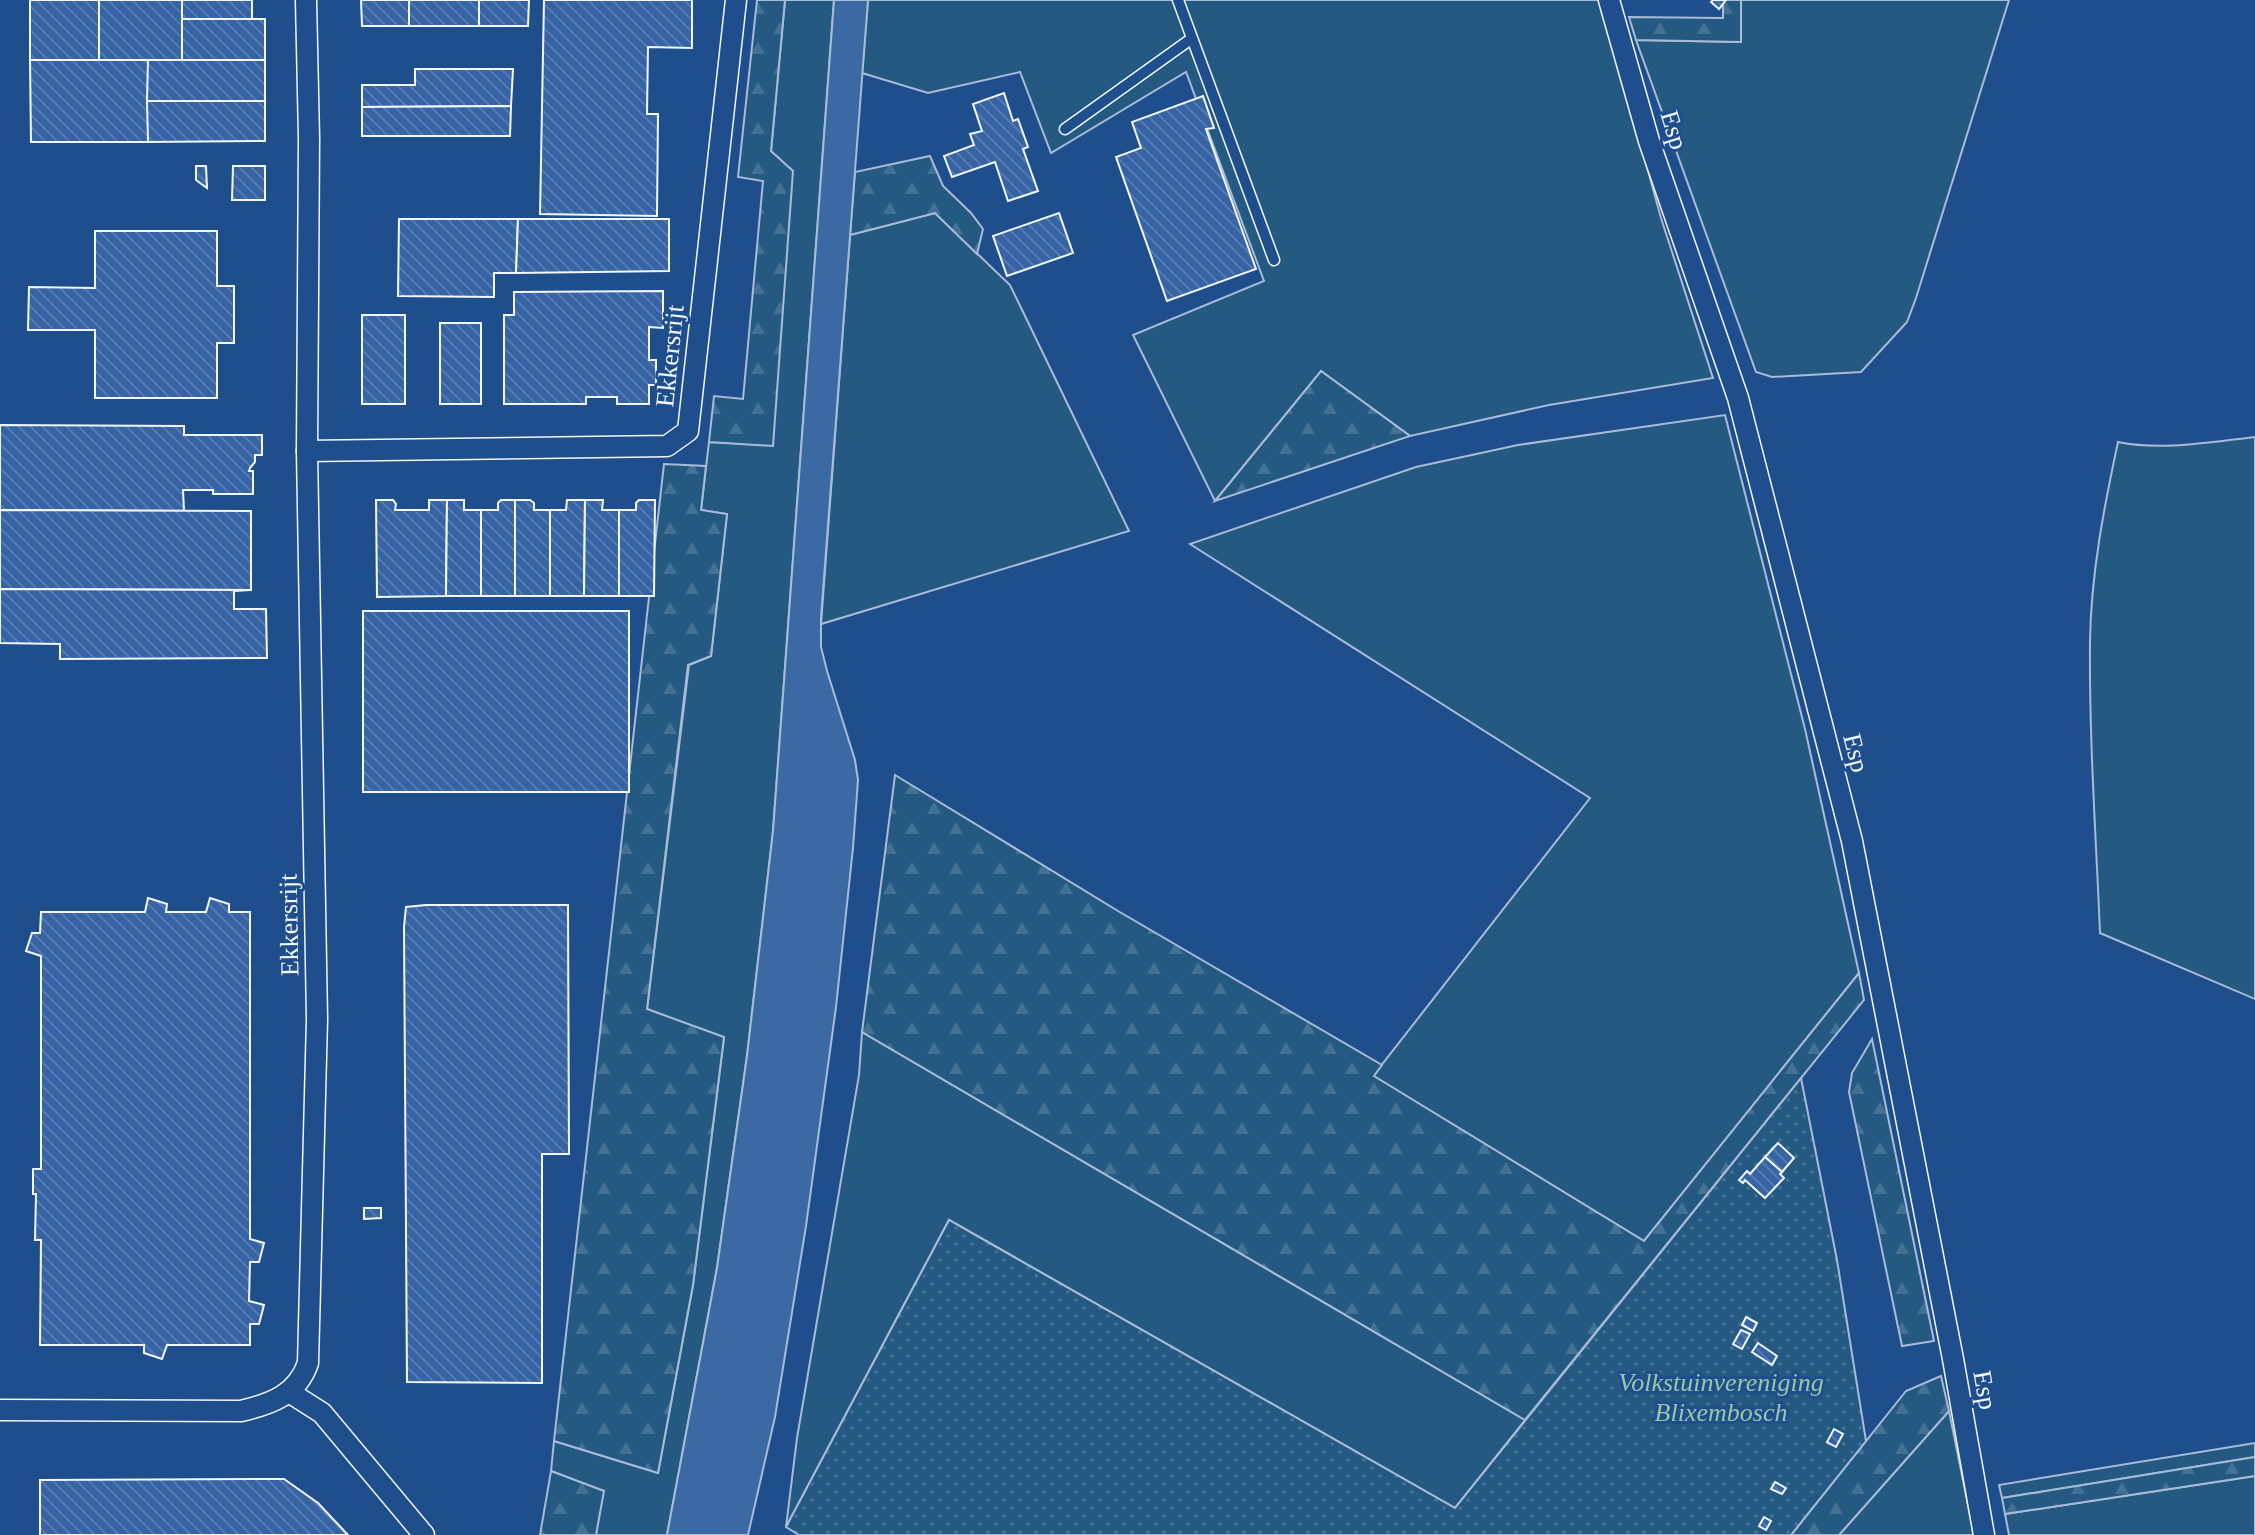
<svg xmlns="http://www.w3.org/2000/svg" width="2255" height="1535" viewBox="0 0 2255 1535" font-family="Georgia,serif">
<defs>
<pattern id="forest-firs" width="22" height="20" patternUnits="userSpaceOnUse" patternTransform="scale(2)"><rect width="22" height="20" fill="#245a82"/><path d="M5 1l3.5 6h-7zM16 11l3.5 6h-7z" fill="#447295"/></pattern>
<pattern id="garden-dots" width="8" height="8" patternUnits="userSpaceOnUse" patternTransform="scale(2)"><rect width="8" height="8" fill="#245a82"/><path d="M2 2h.1M6 6h.1" fill="none" stroke="#447295" stroke-width="1.8" stroke-linecap="round"/></pattern>
<pattern id="building-back-hatch" width="6" height="6" patternUnits="userSpaceOnUse" patternTransform="scale(2)"><rect width="6" height="6" fill="#3563a3"/><path d="M-1 5l2 2M0 0l6 6M5-1l2 2" fill="none" stroke="#537ab1"/></pattern>
</defs>
<rect width="100%" height="100%" fill="#1f4e8c"/>
<g fill="#245a82" stroke="#a8bbd7" stroke-width="2">
<path d="M785,0H834L773,831L747,1056L717,1268L667,1535H596L603,1491L551,1471L554,1441L658,1473L693,1285L724,1038L647,1009L689,665L711,656L727,514L701,510L709,442L773,445L771,151Z"/>
<path d="M868,0H1601L1661,218L1713,378L1549,405L1410,436L1321,371L1215,501L1133,335L1264,281L1186,72L1051,153L1020,72L928,93L862,73Z"/>
<path d="M1741,0H2009L1916,298L1907,322L1861,372L1772,377L1756,372L1636,40L1741,42Z"/>
<path d="M935,213L1010,285L1129,531L821,624L850,235Z"/>
<path d="M1725,415L1805,729L1859,973L1644,1241L1373,1076L1590,798L1190,544L1416,467L1518,445Z"/>
<path d="M2255,437V999L2100,933C2096,836 2089,738 2090,641C2091,574 2104,507 2118,442C2162,451 2210,442 2255,437Z"/>
<path d="M862,1032L1525,1420L1455,1508L949,1220L786,1527L797,1438L859,1075Z"/>
<path d="M1949,1411L1974,1535H1839Z"/>
<path d="M2255,1443V1457L2002,1498L1999,1485Z"/>
<path d="M2255,1476V1535H2009L2005,1514Z"/>
</g>
<g fill="url(#forest-firs)" stroke="#a8bbd7" stroke-width="2">
<path d="M757,0H785L771,151L793,171L773,446L709,442L714,396L743,399L763,181L738,177Z"/>
<path d="M1723,0H1741V42L1636,40L1629,17L1723,18Z"/>
<path d="M930,156L943,186L971,213L983,229L977,254L935,213L850,235L855,172Z"/>
<path d="M1321,371L1410,436L1215,501Z"/>
<path d="M664,464L706,466L701,510L727,514L711,656L688,665L647,1009L724,1037L693,1285L658,1473L554,1441Z"/>
<path d="M895,775L1118,911L1382,1065L1374,1076L1644,1241L1859,973L1864,1000L1525,1420L862,1032Z"/>
<path d="M1872,1039L1934,1341L1902,1346L1849,1092L1852,1073Z"/>
<path d="M1941,1376L1949,1411L1839,1535H1791L1906,1391Z"/>
<path d="M2255,1457V1476L2005,1514L2002,1498Z"/>
<path d="M551,1471L604,1491L596,1535H540Z"/>
</g>
<path fill="url(#garden-dots)" stroke="#a8bbd7" stroke-width="2" d="M1801,1078L1837,1260L1866,1441L1791,1535H799L786,1527L949,1220L1455,1508Z"/>
<path fill="#3b69a3" stroke="#a8bbd7" stroke-width="2" d="M834,0H868L821,617V647L827,671L855,760L858,780L853,848L836,1007L806,1226L775,1417L748,1535H667L717,1268L747,1056L773,831Z"/>
<g fill="url(#building-back-hatch)" stroke="#f2f6ff" stroke-width="2">
<rect x="30" y="0" width="69" height="60"/>
<rect x="99" y="0" width="83" height="60"/>
<rect x="182" y="0" width="70" height="19"/>
<path d="M361,0H409V26H362Z"/>
<rect x="409" y="0" width="70" height="26"/>
<path d="M479,0H529L528,26H479Z"/>
<path d="M544,0H692V48L648,47L647,114H658L657,216L540,214Z"/>
<path d="M1713,0H1726L1719,9L1711,2Z"/>
<rect x="182" y="19" width="83" height="41"/>
<path d="M30,60H148V142H31Z"/>
<path d="M148,60H265V101H147Z"/>
<path d="M415,69H513L511,106L362,107V85H415Z"/>
<path d="M1004,93L1013,121L1018,119L1028,147L1023,149L1038,191L1008,201L995,162L952,177L944,156L974,145L970,134L982,131L973,104Z"/>
<path d="M1203,96L1214,128L1206,129L1256,269L1167,301L1116,157L1141,148L1132,122Z"/>
<path d="M147,101H265V141L148,142Z"/>
<path d="M511,106L510,136H362V107Z"/>
<path d="M196,166H206L207,188L196,180Z"/>
<path d="M233,166H265V200H232Z"/>
<path d="M1059,213L1073,253L1007,276L993,236Z"/>
<path d="M399,219H518L516,273H494V297L398,296Z"/>
<path d="M518,219H669V271L516,273Z"/>
<path d="M95,231H217V286H234V343H217V398H95V330H28L29,287L95,288Z"/>
<path d="M663,291V328L649,327V360H656V385H649V404H617V397H586V404H504V315H514V292Z"/>
<rect x="362" y="315" width="43" height="89"/>
<rect x="440" y="323" width="41" height="81"/>
<path d="M0,425L184,426V435H262V455H255V462L250,468L249,471H253V494H213V490H183L184,511L0,510Z"/>
<path d="M376,500H393L396,504L395,510H429V500H447L446,596L377,597Z"/>
<path d="M447,500H464V510H481V596H446Z"/>
<path d="M501,500H515V596H481V510H498V503Z"/>
<path d="M515,500H530L534,503V510H550V596H515Z"/>
<path d="M567,500H585L584,596H550V510H566Z"/>
<path d="M585,500H603L602,510H619V596H584Z"/>
<path d="M639,500H655L654,596H619V510H636V503Z"/>
<path d="M0,510L251,511V590L0,589Z"/>
<path d="M0,589L251,590L234,591V609H266L267,658L60,659V644L0,643Z"/>
<rect x="363" y="611" width="266" height="181"/>
<path d="M148,898L167,904L166,912H206L210,898L229,904V912H250V1239L264,1243L259,1262H250L249,1301L264,1305L259,1324H250V1345H167L162,1359L144,1353V1345H40L41,1240H35L36,1194H33V1169H41V956L26,951L32,933H40L41,912H145Z"/>
<path d="M426,905H568L569,1154H542V1383L407,1382L404,927L406,907Z"/>
<path d="M1778,1143L1794,1158L1782,1172L1765,1157Z"/>
<path d="M1765,1157L1782,1172L1780,1174L1784,1178L1765,1198L1745,1180L1743,1183L1739,1180L1747,1171L1750,1174Z"/>
<path d="M364,1208H381V1218L364,1219Z"/>
<path d="M1746,1317L1757,1323L1753,1331L1742,1325Z"/>
<path d="M1741,1330L1750,1334L1742,1349L1733,1344Z"/>
<path d="M1758,1343L1777,1356L1772,1365L1752,1352Z"/>
<path d="M1834,1429L1843,1434L1836,1447L1827,1442Z"/>
<path d="M284,1479L318,1503L348,1535H40V1480Z"/>
<path d="M1775,1482L1786,1488L1782,1494L1771,1489Z"/>
<path d="M1764,1517L1771,1521L1766,1530L1759,1526Z"/>
</g>
<g fill="none" stroke-linecap="round" stroke-linejoin="round">
<defs>
<g id="service">
<path d="M1178,0L1274,260"/>
<path d="M1065,129L1191,39"/>
</g>
<g id="minor">
<path d="M1609,0L1649,141L1738,398L1852,841L1953,1359L1984,1535"/>
<path d="M307,451L667,446L688,431L736,0"/>
<path d="M289,1392L322,1413L424,1535"/>
<path d="M0,1410L241,1411C271,1404 297,1395 308,1363L317,1019L307,451L309,138L306,0"/>
</g>
</defs>
<use href="#service" stroke="#f2f6ff" stroke-width="13"/>
<use href="#minor" stroke="#f2f6ff" stroke-width="23"/>
<use href="#service" stroke="#1f4e8c" stroke-width="10"/>
<use href="#minor" stroke="#1f4e8c" stroke-width="20"/>
</g>
<g text-anchor="middle" dominant-baseline="central" stroke-width="6" stroke-linejoin="round" paint-order="stroke">
<g font-size="26" fill="#f2f6ff" stroke="#1f4e8c">
<text transform="translate(1674 130) rotate(73)">Esp</text>
<text transform="translate(670 356) rotate(-84)">Ekkersrijt</text>
<text transform="translate(1856 753) rotate(76)">Esp</text>
<text transform="translate(289 925) rotate(-91)">Ekkersrijt</text>
<text transform="translate(1985 1390) rotate(80)">Esp</text>
</g>
<g font-size="26" font-style="italic" fill="#97c8a6" stroke="#1f4e8c">
<text x="1721" y="1382">Volkstuinvereniging<tspan x="1721" dy="30">Blixembosch</tspan></text>
</g>
</g>
</svg>
